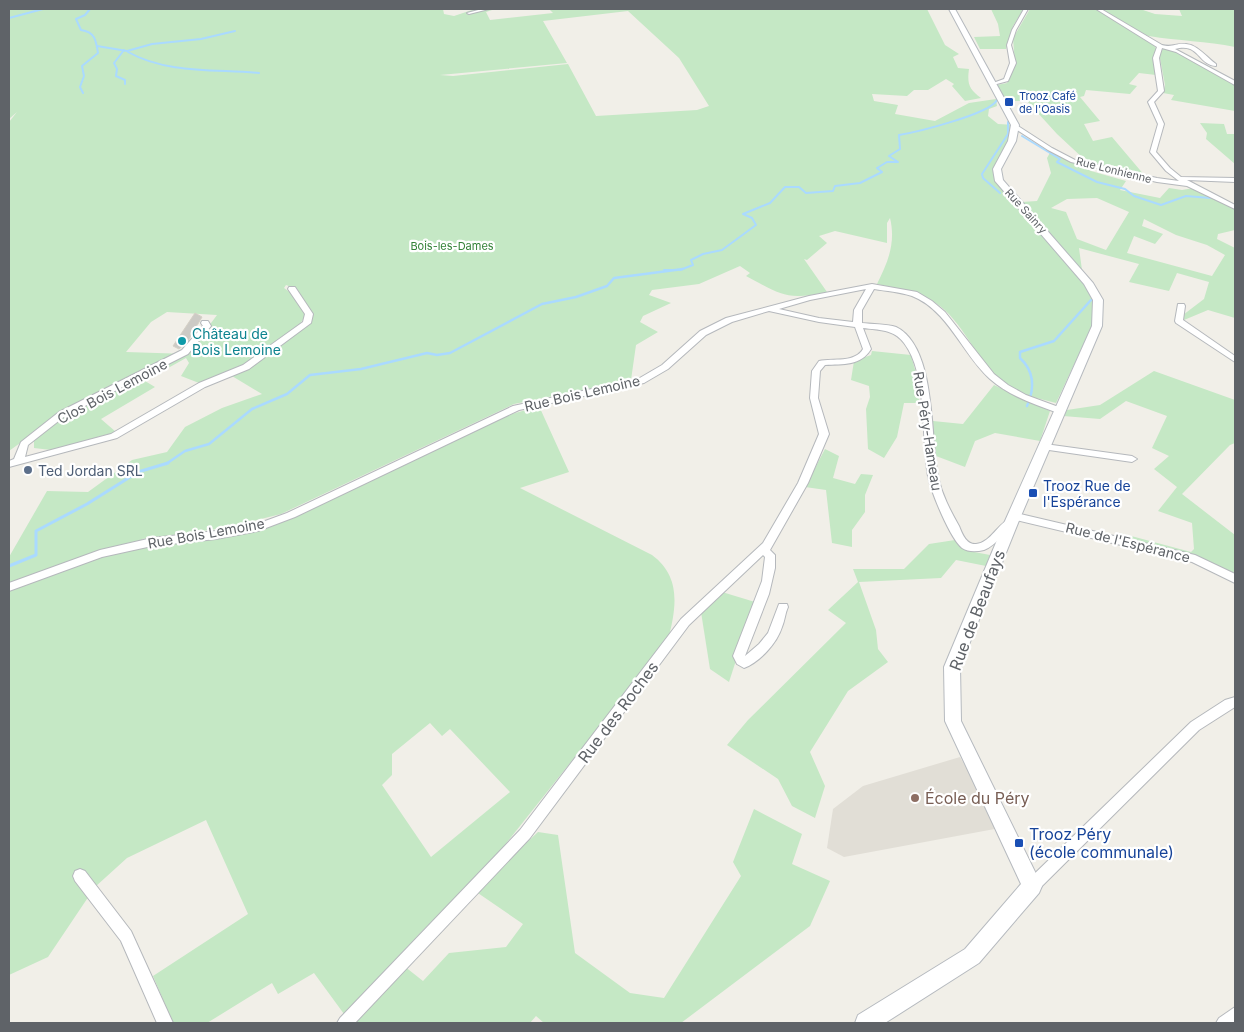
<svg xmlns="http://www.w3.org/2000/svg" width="1244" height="1032" viewBox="0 0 1244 1032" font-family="Inter,sans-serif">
<rect width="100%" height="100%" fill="#f1efe8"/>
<path fill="#e1ded6" d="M960,757L1000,828L844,857L827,848L833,809L863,786Z"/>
<g fill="#c5e8c5" fill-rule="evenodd">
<path d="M9,9H443L444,14L454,16L475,9H495L486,12L490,20L553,13L549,9H927L945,45L959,54L953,57L958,68L969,69C967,84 969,89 981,98L965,101L952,86L954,84L946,79L928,90H914L907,96L872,94L874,101L898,105L895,114L935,121L969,103L996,99L997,106L989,109L988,116L998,124L1015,125L997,169L999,181L1074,267L1095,301L1093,324L1056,403C1036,398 1011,393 996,378C973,353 960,315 929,299C913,290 895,288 877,284C888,262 896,243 890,218L887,223V243L835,231L819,236L827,243L807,260L804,259L827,292C786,301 782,295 746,276L750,273L740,266L699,284L652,290L649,295L671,303L643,316L640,322L658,332L636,345L631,380L514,404L281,514L224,528L142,539L143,548L257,530L502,417L539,406L569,472L520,488L652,555C682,577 676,609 668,640L488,866L425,928L344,1014L314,973L278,994L272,983L207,1023H173L153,976L248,914L206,820L127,858L95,887L48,957L9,975V557L47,491L88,492L132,460L167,452L185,427L222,408L262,394L232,376L312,322L297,289L286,285L284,288L294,295L306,315L298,327L241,367L199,383L181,376L189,363L186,358L145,381L155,387L101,419L116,432L51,450L34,448V433L9,451V122L17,112L9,119ZM628,11L679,58L709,106L697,110L596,116L568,64L453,76L440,75L567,63L543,21ZM167,312L217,315L188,354L126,352L151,322ZM430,723L442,736L450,729L510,792L431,857L382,785L392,775V754Z"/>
<path d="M989,9H1024L1013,26L1006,49H980L974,37L1000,36L998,24L991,9Z"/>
<path d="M1030,9H1140L1155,14L1182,16L1179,9H1235V47C1207,41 1178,41 1149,36C1135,34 1117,20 1104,12H1100L1151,42L1156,48L1154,57L1156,75L1139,73L1129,84L1137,86L1130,94L1086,90L1084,96L1080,97L1100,121L1084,124L1093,141L1112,137L1145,176L1086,161L1057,134L1027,101H1006L997,85L1007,83L1015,64L1013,38Z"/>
<path d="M1164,48L1176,51L1235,84V111L1171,100L1174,95L1163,93L1165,85L1159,53Z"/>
<path d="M1200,123L1224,124L1227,134H1235V164L1206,139L1207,133Z"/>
<path d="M1051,151L1091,171L1126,181L1120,190L1160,198L1169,188L1182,190L1194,188L1235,209V230L1218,234L1217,239L1235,248V318L1208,310L1184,320L1183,315L1204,299L1209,282L1177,273L1169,291L1129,282L1139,264L1079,248L1082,270L1022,202L1037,201L1051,173L1047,158ZM1097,198L1129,212L1106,250L1077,239L1066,212L1051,208L1067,199ZM1144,219L1176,235L1207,245L1225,255L1212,276L1127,253L1134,236L1155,244L1163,234L1142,226Z"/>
<path d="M872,351L911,355L920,388L919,403H904L897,437L884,458L868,449L866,409L870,397L869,386L851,380L854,361L871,355Z"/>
<path d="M1154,371L1235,400V443L1230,445L1182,494L1235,535V573L1120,537V533L1191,552L1194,549L1192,523L1158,511L1177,487L1154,469L1169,456L1152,448L1167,416L1126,401L1100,419L1063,416L1067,410L1100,405Z"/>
<path d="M994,385L1050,411L1040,441L995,433L975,441L965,467L936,456L933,421L963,424Z"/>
<path d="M825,449L839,456L833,478L855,484L861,474L873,475L865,495V512L852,530V547L832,543L826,490L805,487Z"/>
<path d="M955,540L969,551L990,555L986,566L956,560L941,578L859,582L876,630L878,649L888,662L848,691L810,752L825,786L815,818L792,806L778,779L727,745L748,720L846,623L828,610L858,582L853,569H904L929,544Z"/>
<path d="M722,592L755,602L729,682L710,669L701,612Z"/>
<path d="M754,809L802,834L792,864L830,881L810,926L681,1023H544L536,1016L530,1023H354L404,966L423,981L449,953L506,947L523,924L475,891L538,832L558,835L575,953L630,993L664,998L741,876L733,862Z"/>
</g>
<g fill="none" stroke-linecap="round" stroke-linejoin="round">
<g stroke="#aadaff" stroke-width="2">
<path d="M9,18L43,9"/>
<path d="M97,46L127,51L152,44L201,39L235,31"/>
<path d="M124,50L114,63L117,69L116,76L125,80V84"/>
<path d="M128,52C167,74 216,69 259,73"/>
<path d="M83,93L80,87L84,76L82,66L98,53C96,40 95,32 81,30L76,19L85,15L90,9"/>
<path d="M1022,136L1060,159L1057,162L1097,182L1125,189L1134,196L1161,205L1186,196L1210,198"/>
<path d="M1000,193L983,178L982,174L1008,134V122"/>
<path d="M664,270H673"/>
<path d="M680,270L693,265L691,260L703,254L722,250L756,225L752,218L743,214L770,203L785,187H799L806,193L833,191L835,186L860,183L882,172L877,168L887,162H898L889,156L900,149L899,135C917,132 990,114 997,100"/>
</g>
<g stroke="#aadaff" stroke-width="2.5">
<path d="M1027,406C1035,388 1035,372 1020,358V352L1054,341L1091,300"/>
<path d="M166,464L185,451L209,444L252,409L287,394L310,375L361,369L427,353L437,355L450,353L542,304L576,297L607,286L614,278L683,269"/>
</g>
<path stroke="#aadaff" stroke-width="3" d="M9,566L36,555V531L87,504L138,472L168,463"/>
</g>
<path fill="#cccac5" stroke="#d6d1c6" d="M195,313L202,317L188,341L179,349L173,346Z"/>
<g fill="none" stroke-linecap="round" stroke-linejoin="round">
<defs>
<g id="street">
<path d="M482,9H489L469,14L467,13Z"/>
<path d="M1024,9H1028L1016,30L1011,45L1016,63L1008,81L993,85V83L1004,79L1010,63L1007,45L1012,30Z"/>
<path d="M1096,9H1101L1162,45C1173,48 1175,43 1186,44C1198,45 1206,57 1216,64V66C1198,65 1199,42 1175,49L1235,81V85L1233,84L1176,52L1162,48L1159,58L1164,91L1154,102L1164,124L1156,152L1170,168L1181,177L1235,178V182L1187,180L1235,205V209L1187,186L1157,182L1071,162L1048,150L1014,128V126H1018L1052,148L1075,160L1157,178L1179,181L1166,171L1150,152L1158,124L1148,102L1158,91L1153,58L1157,47Z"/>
<path d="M872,284L917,292L932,301L945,312L994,374L1008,385L1026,395L1064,409L1065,411L1061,414L1058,413C1034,404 1009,396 990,379C963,355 948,310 912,296C900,292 886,291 874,289L862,310V323C870,324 888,324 896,327C937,347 930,439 938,477C942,495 950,510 959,526C962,533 966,545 976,544C991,543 998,522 1012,518V514L1016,513L1195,555L1235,574V583L1192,562L1016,520V523C1005,531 997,545 984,550C976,552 968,552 962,548C950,538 931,492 928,476C921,438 928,374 904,343C894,329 878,330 863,328L871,349C861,366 843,364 825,365L820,371L818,398L829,434L808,483L770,550L775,555V568L769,594L745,656L759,644L768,633L779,604H787L788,607C785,613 785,620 782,627C777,643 760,662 744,668L737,664L733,656L762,581L765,557L763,555L689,625L530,838L355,1023H337L340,1018L520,830L681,619L763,543L798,483L819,434L810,398L812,371L819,361C833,358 855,363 863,349L855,327L819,322L769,311L732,322L706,335L668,369L644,383L519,410L295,517L258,531L216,539L152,546L102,557L9,591V583L100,550L152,538L216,531L257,524L287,513L513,406L638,379L662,365L700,331L726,318L809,296ZM866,289L854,310L853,322L819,318L779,309L810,300Z"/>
<path d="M289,287H295L313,314L311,323L249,369L205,387L117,438L9,467V461L14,459L21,442L59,412L182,350L203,326L201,323L202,321H208L211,326L188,354L65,416L28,445L25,457L111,434L199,383L243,365L303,322L305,314L288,289Z"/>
<path d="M1178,304H1184L1185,306L1183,320L1235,356V362L1176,323L1175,321Z"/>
<path d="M1045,444L1132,456L1137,459L1132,462L1042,449L1040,447Z"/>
<path d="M1235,697V707L1199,730L1037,891L1032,893L1027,891L1025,886L1027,881L1191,722L1225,700Z"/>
<path d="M80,869L85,871L131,931L173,1023H157L121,941L75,881L73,876L75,871Z"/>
<path d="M1235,1007V1023H1216L1219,1018Z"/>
</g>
<path id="secondary" d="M949,9H955L1019,125L1016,141L1001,169L1003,180L1093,283L1103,300L1102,326L1018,523L960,667L961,721L1042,886L1039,893L979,963L885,1023H855L858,1015L965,949L1021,884L945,721L944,667L1005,521L1092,326L1093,300L1084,284L995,181L993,169L1008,141L1011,125Z"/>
</defs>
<use href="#street" stroke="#b5b8bc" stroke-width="2"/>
<use href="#secondary" stroke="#b6babf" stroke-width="2"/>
<use href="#street" fill="#fff" fill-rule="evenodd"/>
<use href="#secondary" fill="#fff" fill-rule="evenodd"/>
</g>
<g fill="#1a4fb4" stroke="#fff" stroke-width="2">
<rect x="1004" y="97" width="10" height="10" rx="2.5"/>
<rect x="1028" y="488" width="10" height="10" rx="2.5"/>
<rect x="1014" y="838" width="10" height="10" rx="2.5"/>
</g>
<circle fill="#0f9aa8" stroke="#fff" stroke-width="2" cx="182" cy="341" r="5"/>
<circle fill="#5c6f8a" stroke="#fff" stroke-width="2" cx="28" cy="470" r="5"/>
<circle fill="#8d6e63" stroke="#fff" stroke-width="2" cx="915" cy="798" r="5"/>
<g text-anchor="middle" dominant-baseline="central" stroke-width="4.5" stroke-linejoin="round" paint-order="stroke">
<g font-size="11" fill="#164399" stroke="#fff" text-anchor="start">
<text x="1019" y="96">Trooz Café<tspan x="1019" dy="13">de l'Oasis</tspan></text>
</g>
<g font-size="11" fill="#5f6368" stroke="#fff">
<text transform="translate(1114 170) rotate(14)">Rue Lonhienne</text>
<text transform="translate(1026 211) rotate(48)">Rue Sainry</text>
</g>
<g font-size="11" fill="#348238" stroke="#fff">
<text x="452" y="246">Bois-les-Dames</text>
</g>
<g font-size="14" fill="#0d838f" stroke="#fff" text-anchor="start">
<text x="192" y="333">Château de<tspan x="192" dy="16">Bois Lemoine</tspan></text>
</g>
<g font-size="14" fill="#5f6368" stroke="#fff">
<text transform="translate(112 391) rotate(-28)">Clos Bois Lemoine</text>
<text transform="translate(582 393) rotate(-13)">Rue Bois Lemoine</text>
<text transform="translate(928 431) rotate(81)">Rue Péry-Hameau</text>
<text transform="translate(206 533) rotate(-10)">Rue Bois Lemoine</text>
<text transform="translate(1128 542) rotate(14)">Rue de l'Espérance</text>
</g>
<g font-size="14" fill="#4e5e75" stroke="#fff" text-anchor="start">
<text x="38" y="470">Ted Jordan SRL</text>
</g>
<g font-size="14" fill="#164399" stroke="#fff" text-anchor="start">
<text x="1043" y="485">Trooz Rue de<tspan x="1043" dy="16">l'Espérance</tspan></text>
</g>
<g font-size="16" fill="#5f6368" stroke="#fff">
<text transform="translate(977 610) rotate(-69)">Rue de Beaufays</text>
<text transform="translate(618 712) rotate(-53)">Rue des Roches</text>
</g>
<g font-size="16" fill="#785e54" stroke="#fff" text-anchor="start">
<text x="925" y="798">École du Péry</text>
</g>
<g font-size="16" fill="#164399" stroke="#fff" text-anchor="start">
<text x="1029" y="834">Trooz Péry<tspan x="1029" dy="18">(école communale)</tspan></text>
</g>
</g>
<rect width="1244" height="1032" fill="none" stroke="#5f6368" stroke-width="20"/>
</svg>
